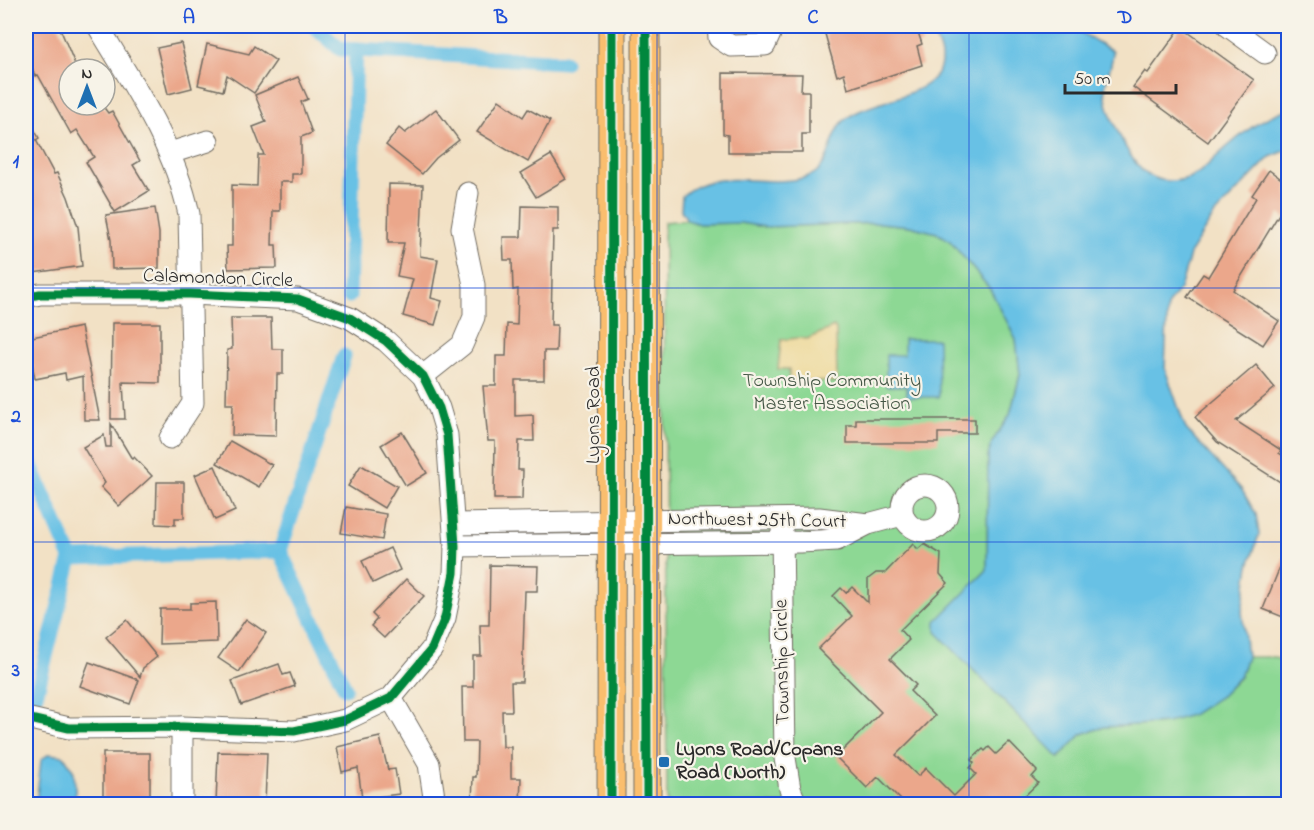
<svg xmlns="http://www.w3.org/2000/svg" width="1314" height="830" viewBox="0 0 1314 830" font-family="'Indie Flower',sans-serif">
<rect width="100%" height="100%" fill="#f7f3e8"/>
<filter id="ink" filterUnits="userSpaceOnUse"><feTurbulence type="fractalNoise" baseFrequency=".0167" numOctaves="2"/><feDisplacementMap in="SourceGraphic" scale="12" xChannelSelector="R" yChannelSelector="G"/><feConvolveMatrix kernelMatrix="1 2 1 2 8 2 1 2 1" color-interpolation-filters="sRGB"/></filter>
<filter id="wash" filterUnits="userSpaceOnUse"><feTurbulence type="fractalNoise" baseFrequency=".008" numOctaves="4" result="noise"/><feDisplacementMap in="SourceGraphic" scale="24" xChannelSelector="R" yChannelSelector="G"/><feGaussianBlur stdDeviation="1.35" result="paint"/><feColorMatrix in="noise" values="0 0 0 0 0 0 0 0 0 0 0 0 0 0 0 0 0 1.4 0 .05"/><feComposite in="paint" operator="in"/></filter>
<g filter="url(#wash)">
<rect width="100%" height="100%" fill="#f2e1c5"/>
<path fill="#8dd894" stroke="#5c8260" stroke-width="1.5" d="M687,220L699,224L740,223L765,227L880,223L910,226L937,233L950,241L990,289L1016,339L1020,374L1010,415L992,442L988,456L987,570L937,621L1059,758L1082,734L1104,727L1167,723L1221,696L1240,677L1247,657H1274L1288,664V804H667L664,222Z"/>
<path fill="#eeda9e" stroke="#8c8264" stroke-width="1.5" d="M834,327L836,330L837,382L789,381V369H778L781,340L798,338L807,339Z"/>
<g fill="#67c1e5" stroke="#497688" stroke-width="1.5">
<path d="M930,26H1070L1113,51C1113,65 1105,78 1105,91C1106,111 1130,164 1148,175C1162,183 1182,183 1196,174C1204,170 1210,162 1217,156C1239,136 1260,118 1288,109V150L1270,157L1214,215L1191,251L1180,289L1168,304L1167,318L1165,369L1186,429L1242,490L1256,514L1259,534L1249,566L1242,611L1247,657L1240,676L1221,696L1193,714L1167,723L1104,727L1082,734L1059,758L936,632V621L987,570L988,456L992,442L1010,415L1020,375L1016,339L990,289L950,241L937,233L910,226L880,223L765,227L740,223L699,224L687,220L681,210L682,196C716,164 769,191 809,176C830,169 829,139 842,123C862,98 946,99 941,56C940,46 933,35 930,26Z"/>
<path d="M904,339H938L939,397H907V386H886V355H904Z"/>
<path d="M49,754L64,756L74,772L76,804H36L41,760Z"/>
</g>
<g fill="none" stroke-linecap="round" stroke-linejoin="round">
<g stroke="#67c1e5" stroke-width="15">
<path d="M314,26L340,49L564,62"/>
<path d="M349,296L356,50"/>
<path d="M26,454L71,558L280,551L345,688"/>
<path d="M280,551L344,356"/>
<path d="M36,695L71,558"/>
</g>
</g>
<g id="blocks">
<g fill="#eba78b">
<path d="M26,26H59L77,69H69V105H102L108,113L112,111L140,161L133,165L149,191L115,212L86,162L94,157L77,130L71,134L38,75L35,76L26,53Z"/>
<path d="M826,26H916L922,44L917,46L922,65L848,89L844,73L837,76L825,34L828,33Z"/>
<path d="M1181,27L1254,80L1208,142L1133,87L1145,71L1148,73Z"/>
<path d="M181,43L192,88L168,94L157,48Z"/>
<path d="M207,44L249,54L254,46L276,61L254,93L227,75L223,91L198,85Z"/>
<path d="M723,73L802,74L801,91H809V134H802V152H728V135L723,134Z"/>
<path d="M298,77L308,99L301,102L312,133L301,137V174H292V182H280V211H273L272,245H276L277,268L228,269L227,246H232V185L257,186L258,155H264L253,127L266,122L255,95Z"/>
<path d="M499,100L523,117L528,109L550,121L528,162L477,132Z"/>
<path d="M436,109L459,140L436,158L422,174L386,145L399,128L405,133Z"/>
<path d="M26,115L39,138L36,140L54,174L57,173L68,197L78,227L82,266L33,273L30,248H34L26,226V219L32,217L26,202Z"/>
<path d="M551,155L566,179L536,197L521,173Z"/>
<path d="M1269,170L1288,184V220L1279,214L1233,290L1279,321L1263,345L1187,297L1203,274L1208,277L1256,198L1252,195Z"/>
<path d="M389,184L423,185L420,256L438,259L431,298L442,301L435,325L403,316L413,279L397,276L404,243H388Z"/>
<path d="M522,206L558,207V230H553L551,325H557L556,351H544V380H515V416L533,415L534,441H519L518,470H523L522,499H494L495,441H488L483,386H496V356H506L507,324L517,325L518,289L513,290L512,260H504L503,237H521Z"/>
<path d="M155,208L159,233V268L112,269L111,240L106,215Z"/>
<path d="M231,318H271L272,349H283V374H277L276,436L232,435L233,404H226L227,350L232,349Z"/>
<path d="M112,323H160V383L123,382L125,419H111Z"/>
<path d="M81,327L91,375L100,420H84L83,376L66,380L65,373L35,379L27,338Z"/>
<path d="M1256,365L1275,388L1236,421L1281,450L1279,453L1288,459V487L1217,442L1195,417Z"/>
<path d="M856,419H975V433H938V443H847V425H856Z"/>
<path d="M111,424L132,459L134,457L152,476L119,506L101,487L105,483L83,447L104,435L106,447H111Z"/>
<path d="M402,432L427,473L406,486L381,445Z"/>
<path d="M230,441L272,465L259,487L217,463Z"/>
<path d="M361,465L397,486L384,508L348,486Z"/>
<path d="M215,466L235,511L215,520L195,475Z"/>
<path d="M157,482H184V518H175V525L156,524Z"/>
<path d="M346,507L386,514L382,540L341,533Z"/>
<path d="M913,544L918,549L924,544L941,554L940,574L948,583L900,630L909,640L890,659L916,685L910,691L935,716L896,755L918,776L926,768L954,796L976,774L970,768L974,763L971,760L983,749L985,751L989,747L996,754L1009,742L1037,771L1032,777L1038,783L1016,804H905L878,777L867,788L836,757L881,712L818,649L852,616L833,596L841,588L846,593L852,587L868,603V579L876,573H885Z"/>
<path d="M1288,547V619L1263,609Z"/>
<path d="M390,548L400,570L373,583L362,561Z"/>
<path d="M490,565L538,566L537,591H525L522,682H511L512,711H502L503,747H511V778H521L520,803H472L473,777H476L477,742H463L462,687H473V656H481L480,625H489Z"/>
<path d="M406,579L424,596L384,638L371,626L377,619L372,614Z"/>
<path d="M216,602L217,642L159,644L160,609H190V603Z"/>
<path d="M246,619L266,633L239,672L218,658Z"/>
<path d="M127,620L157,657L143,668L140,677L106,637Z"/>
<path d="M89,662L139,680L130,704L80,686Z"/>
<path d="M279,664L283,675L290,673L295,686L241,705L232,681Z"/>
<path d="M380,737L388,770L395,769L399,794L362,799L358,768L342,772L337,747Z"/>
<path d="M218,752L267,753L265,804H216Z"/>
<rect x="103" y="753" width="47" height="51"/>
</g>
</g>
</g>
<g filter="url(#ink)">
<use href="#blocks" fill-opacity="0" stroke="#716b61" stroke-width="1.5"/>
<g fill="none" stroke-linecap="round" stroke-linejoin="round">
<defs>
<g id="minor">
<path d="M98,26C134,86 174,145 189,214L193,403L170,438"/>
<path d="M718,26L719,38L731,46L765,45L770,34V26"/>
<path d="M1228,26L1265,53"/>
<path d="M170,153L208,141"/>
<path d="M26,297L40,294H190L298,299L350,318L386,341L423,376L439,408L447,435L455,546L454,573L445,618L432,649L391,698L345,720L294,731L182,727L69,728L26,718"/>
<path d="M423,376L462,345L474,317V285L462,228L468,193"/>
<circle cx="925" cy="508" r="23"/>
<path d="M454,524L819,518L868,524"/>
<path d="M782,531L785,758L790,789L796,804"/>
<path d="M455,546L800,542L837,540L868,524L902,515"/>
<path d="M391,698L429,764L435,804"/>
<path d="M182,727V804"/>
</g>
<g id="major">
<path d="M646,26L647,804"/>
<path d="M611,804L612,26"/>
</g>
</defs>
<use href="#minor" stroke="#716b61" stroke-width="23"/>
<use href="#major" stroke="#716b61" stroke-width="29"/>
<use href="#minor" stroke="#fff" stroke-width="21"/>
<use href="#major" stroke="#fabe6e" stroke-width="27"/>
<defs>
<g id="cycleway">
<path d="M646,26L647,804"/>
<path d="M26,297L40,294H190L298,299L350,318L386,341L423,376L439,408L447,435L455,546L454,573L445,618L432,649L391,698L345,720L294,731L182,727L69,728L26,718"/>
<path d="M611,804L612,26"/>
</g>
</defs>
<use href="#cycleway" stroke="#f7f3e8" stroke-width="13"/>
<use href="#cycleway" stroke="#00873e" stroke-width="9"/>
</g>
</g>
<path fill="none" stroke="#1d4ed8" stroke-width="1.5" stroke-opacity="0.55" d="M345,26V804M657,26V804M969,26V804M26,288H1288M26,542H1288"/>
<rect fill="#1f6fb2" stroke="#f7f3e8" stroke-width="2" x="658" y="756" width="12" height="12" rx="3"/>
<g text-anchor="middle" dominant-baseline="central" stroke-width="4.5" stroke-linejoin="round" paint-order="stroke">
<g font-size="20" fill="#2b2b2b" stroke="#f7f3e8">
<text transform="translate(218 279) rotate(2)">Calamondon Circle</text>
<text transform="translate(594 415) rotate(-90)">Lyons Road</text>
<text transform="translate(757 521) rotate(1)">Northwest 25th Court</text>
<text transform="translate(783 662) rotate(-91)">Township Circle</text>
</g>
<g font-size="20" fill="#445645" stroke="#f7f3e8">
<text x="832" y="381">Township Community<tspan x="832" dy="23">Master Association</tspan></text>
</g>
<g font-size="20" font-weight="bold" fill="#2b2b2b" stroke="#f7f3e8" text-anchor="start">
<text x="676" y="750">Lyons Road/Copans<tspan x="676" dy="23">Road (North)</tspan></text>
</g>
</g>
<rect width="1314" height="830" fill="none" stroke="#f7f3e8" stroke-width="66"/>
<g transform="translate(87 87)"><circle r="28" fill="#f7f3e8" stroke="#a5a39c" stroke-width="1.5"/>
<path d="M0-4.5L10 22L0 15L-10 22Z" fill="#1f6fb2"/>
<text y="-9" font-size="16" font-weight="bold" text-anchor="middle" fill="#2b2b2b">N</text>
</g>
<path d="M1065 84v9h111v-9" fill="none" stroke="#2b2b2b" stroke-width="3"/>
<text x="1074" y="84" font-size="18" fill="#2b2b2b" stroke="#f7f3e8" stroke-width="4.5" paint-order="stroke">50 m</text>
<rect x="33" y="33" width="1248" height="764" fill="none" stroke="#1d4ed8" stroke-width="2"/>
<g font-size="20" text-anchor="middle" font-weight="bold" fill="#1d4ed8">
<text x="189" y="23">A</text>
<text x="501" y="23">B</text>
<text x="813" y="23">C</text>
<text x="1125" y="23">D</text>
<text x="16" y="167">1</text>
<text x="16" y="422">2</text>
<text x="16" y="676">3</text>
</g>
</svg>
